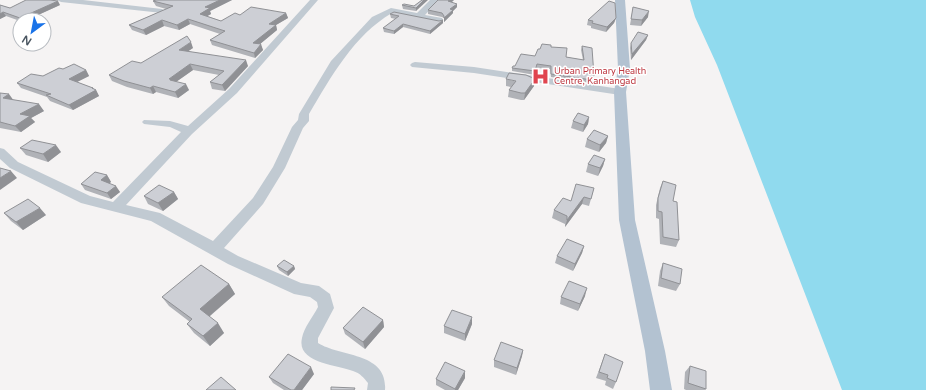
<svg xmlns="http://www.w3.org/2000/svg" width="926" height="390" viewBox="0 0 926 390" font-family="'Varela Round',sans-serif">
<rect width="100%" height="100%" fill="#f5f3f3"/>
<path fill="#90daee" d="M690,0H926V390H842L717,65L695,17Z"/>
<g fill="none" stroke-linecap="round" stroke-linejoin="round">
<g fill="#c1cad2" fill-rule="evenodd">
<path d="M57,0H83L162,9L166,11L162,13L61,2Z"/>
<path d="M310,0H318L237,93L192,134L126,205L160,213L213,241L253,198L273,167L292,127L298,120L299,114L331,61L372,17L391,8L417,13L430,0H439L425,15L442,18L443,20L442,22L439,23L392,13C354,35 331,77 309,114V121L303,128L285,168L263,204L224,248L238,256L301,283L319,286L330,294L334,308L318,338V343C340,357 388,352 385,390H367L368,383C364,378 360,373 353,371C337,365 296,363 302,338C304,327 313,317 318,307L317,302L310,297L294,294L228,264L151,221L81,203L10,168L0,159V148L4,149L18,162L90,196L113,202L181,132L170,127L144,124L142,122L144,120L170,121L188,126L229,89Z"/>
<path d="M415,62L474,67L620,89L625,92L620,95L474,73L412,67L410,65L412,63Z"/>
</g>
<path fill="#b3c2d1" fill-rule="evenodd" d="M615,0H625L630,69L626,92L635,220L665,351L672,390H650L645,351L619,220L614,92L618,69Z"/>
</g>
<g fill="#b0b2b7">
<path d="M156,0H232L210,11L211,14L207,16L221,21L240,15L286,13L288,18L276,25L277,30L260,44L263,50L255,58L212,45L210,40L220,34L190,24L179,30L164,26L146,35L132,30L129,25L166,9L156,6L153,1Z"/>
<path d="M422,0L416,11L403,9L402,5L414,6Z"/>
<path d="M454,0L452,2L457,7L453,11V13L444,22V18L442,17L428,14V10Z"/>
<path d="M0,5L10,8L60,5L27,20H20V21L6,16L0,19Z"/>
<path d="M633,7L648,17L641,26L630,25Z"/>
<path d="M390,14L443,23L430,34L403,27L394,34L384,32L383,28L396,19L391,18Z"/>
<path d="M616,18L614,23L606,32L591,28V26L587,25L588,20Z"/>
<path d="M648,35L646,40L631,60L630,48L631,43Z"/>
<path d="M551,45V47L566,57L583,60L581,50L582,46L593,79H592L591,83L551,77L550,69L537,68L535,75L512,71V68L535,56L540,49Z"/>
<path d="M193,48L188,51L248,66L225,91L212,89L210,82L219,75L193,70L176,82L189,90L178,98L156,92L153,94L127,87L112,81L109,75L141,63Z"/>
<path d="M63,69L86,70L89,76L77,82L96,90L99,96L73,110L50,101L47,97L21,88L17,83L43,76Z"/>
<path d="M506,79L534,86L524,100H521L508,97L509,90L511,87L506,86Z"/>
<path d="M0,93L13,100L44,111L31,118L35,122L21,132L0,128Z"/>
<path d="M589,117L588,124L583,132L571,128L573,121Z"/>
<path d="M608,136L606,143L599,152L585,147L587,139Z"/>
<path d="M20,148L61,152L48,162L26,155Z"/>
<path d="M605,159L603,166L598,176L586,172L588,164Z"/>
<path d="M107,175L111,182L109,183L120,192L111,199L85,190L81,184Z"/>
<path d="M663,181L673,201L679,240L676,247L660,244L659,219L656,218V205L660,188Z"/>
<path d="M594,188L589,206L582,204L565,227V224L552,218L554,210L571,201Z"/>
<path d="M174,192L178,199L163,211L148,204L144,196Z"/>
<path d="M4,213L46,215L23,230L11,221Z"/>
<path d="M584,246L582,253L573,271L555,263L557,256Z"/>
<path d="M663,263L680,284L676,291L658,286L660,271Z"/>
<path d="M277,266H294L295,269L288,276L279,270Z"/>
<path d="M229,284L235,294L209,317L224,333L210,346L194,333L187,324L190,322L169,306L162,297Z"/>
<path d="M585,296L578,311L560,304L561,297Z"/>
<path d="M383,320L384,327L365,349L345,334L343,328Z"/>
<path d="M472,324L465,341L444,333V326Z"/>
<path d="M523,350L522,356L516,375L494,367V360Z"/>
<path d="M605,354L616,382L613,389L605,385L606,381L596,378Z"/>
<path d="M690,366L706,389L705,390H686L684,389L685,372Z"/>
<path d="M314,374L302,390H284L273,383L269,377Z"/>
<path d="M465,378L458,390H445L436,385V379Z"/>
</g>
<g fill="#909195">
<path d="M220,0H232L210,11L211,14L202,19L200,14L205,7Z"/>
<path d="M424,0H428L416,11V8Z"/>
<path d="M450,0H454L448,5V1Z"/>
<path d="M58,1L60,5L27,20H21L20,18Z"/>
<path d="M457,4V7L453,11V13L444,22V18L450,9Z"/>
<path d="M649,11L648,17L641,26L642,20Z"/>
<path d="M3,12L6,16L0,19V14Z"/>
<path d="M286,13L288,18L276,25L277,30L254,49L253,43L269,24Z"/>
<path d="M616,18L614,23L606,32L607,27Z"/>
<path d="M188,19L190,24L179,30L177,25Z"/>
<path d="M162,20L164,26L146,35L143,30Z"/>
<path d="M443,20V23L430,34V31Z"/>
<path d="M403,24V27L394,34V31Z"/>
<path d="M648,35L646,40L631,60L632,54Z"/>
<path d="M191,42L193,48L181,56L179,50Z"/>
<path d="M261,44L263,50L255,58L254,53Z"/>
<path d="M246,60L248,66L225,91L222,85Z"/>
<path d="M190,64L193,70L173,84L169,79Z"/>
<path d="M86,70L89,76L73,84L69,79Z"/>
<path d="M535,79L534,86L524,100L525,93Z"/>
<path d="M186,84L189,90L178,98L175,92Z"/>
<path d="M153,86L156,92L153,94L150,88Z"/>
<path d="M92,88H93L95,91L96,90L99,96L73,110L69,105Z"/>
<path d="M9,94L14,101L3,98Z"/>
<path d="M39,104L44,111L31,118L35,122L21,132L15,126L20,114Z"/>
<path d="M589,117L588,124L583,132L584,125Z"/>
<path d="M608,136L606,143L599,152L600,145Z"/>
<path d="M56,145L61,152L48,162L43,154Z"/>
<path d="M605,159L603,166L598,176L600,168Z"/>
<path d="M11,171L17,178L0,190V178Z"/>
<path d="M107,175L111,182L105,187L101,180Z"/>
<path d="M116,186L120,192L111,199L107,193Z"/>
<path d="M174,192L178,199L163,211L158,203Z"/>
<path d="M584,197L582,204L565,227L567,220Z"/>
<path d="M40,208L46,215L23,230L16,222Z"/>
<path d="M584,246L582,253L573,271L575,264Z"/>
<path d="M294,266L295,269L288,276L287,272Z"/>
<path d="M229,284L235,294L206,319L200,309Z"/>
<path d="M587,288L585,296L578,311L580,304Z"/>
<path d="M472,317V324L465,341V334Z"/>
<path d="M383,320L384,327L365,349L363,342Z"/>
<path d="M218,323L224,333L210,346L203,336Z"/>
<path d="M523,350L522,356L516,375L517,368Z"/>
<path d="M311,367L314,374L302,390H294Z"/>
<path d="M465,371V378L458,390H455V389Z"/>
</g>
<g fill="#cdcfd5" stroke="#909195">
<path d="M26,0H50L58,1L20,18L3,12L0,14V5L10,8Z"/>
<path d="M156,0H220L205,7L210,8L200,14L221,21L235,13L240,15L251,7L286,13L269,24L276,25L253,43L261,44L254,53L210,40L225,31L188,19L177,25L162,20L143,30L129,25L173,6L153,1Z"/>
<path d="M422,0H424L416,8L402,5L404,4L414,6Z"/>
<path d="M438,0H450L448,1L457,4L450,9L453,10L444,18V16L442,13L428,10Z"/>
<path d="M609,1L615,3L616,18L607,27L592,23L593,21L588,20Z"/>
<path d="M633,7L649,11L642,20L631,19Z"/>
<path d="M394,12L439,21L443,20L430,31L403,24L394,31L383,28L399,16L390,14Z"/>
<path d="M638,32L648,35L632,54L631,43Z"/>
<path d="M187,36L191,42L179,50L246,60L222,85L210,82L224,71L190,64L169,79H171L170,80L186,84L175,92L153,86L150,88L124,81L109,75L132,61L141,63Z"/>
<path d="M542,44L551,45V47L567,48L566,57L584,60L582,46L592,48L594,76H592V80L551,74V66L537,64L535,71L512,68L513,66H515L521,54L535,56L538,49H540Z"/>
<path d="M74,64L86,70L69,79L93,88H92L96,90L69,105L46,95L51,94L17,83L31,74L43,76L59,68L63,69Z"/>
<path d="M509,73L526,75L535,79L525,93H521L509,90L516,81L506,79Z"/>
<path d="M0,93L9,94L3,98L39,104L20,114L30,116L15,126L0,122Z"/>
<path d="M578,113L589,117L584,125L573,121Z"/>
<path d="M594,130L608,136L600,145L587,139Z"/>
<path d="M32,140L56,145L43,154L20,148Z"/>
<path d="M594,155L605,159L600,168L588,164Z"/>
<path d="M0,168L11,171L0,178Z"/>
<path d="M95,172L107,175L101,180L116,186L107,193L81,184Z"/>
<path d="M663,181L676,185L673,201L677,202L679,240L663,237L662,212L658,211V198Z"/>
<path d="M576,184L594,188L591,199L584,197L567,220V216L554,210L563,198L571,201Z"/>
<path d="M159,185L174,192L158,203L144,196Z"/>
<path d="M28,199L40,208L16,222L4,213Z"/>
<path d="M567,239L584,246L575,264L557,256Z"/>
<path d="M284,260L294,266L287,272L277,266Z"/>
<path d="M663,263L682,269L680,284L661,278Z"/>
<path d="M201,265L229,284L200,309L218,323L203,336L187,324L192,319L162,297Z"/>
<path d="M569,281L587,288L580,304L561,297Z"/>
<path d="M363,307L383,320L363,342L343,328Z"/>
<path d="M452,310L472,317L465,334L444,326Z"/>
<path d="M501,342L523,350L517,368L494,360Z"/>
<path d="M288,354L311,367L294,390H291L269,377Z"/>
<path d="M605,354L623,362L616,382L607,378L608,375L599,372Z"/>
<path d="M445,362L465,371L455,389L436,379Z"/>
<path d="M690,366L706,371V389L688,383Z"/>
<path d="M221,377L236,390H206Z"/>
<path d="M331,387L355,388L354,390H331Z"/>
</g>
<defs>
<symbol id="hospital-bare" viewBox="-9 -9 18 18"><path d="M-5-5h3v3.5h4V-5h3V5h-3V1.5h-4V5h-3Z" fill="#e0444e" stroke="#fff" stroke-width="2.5" paint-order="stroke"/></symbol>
</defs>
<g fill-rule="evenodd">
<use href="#hospital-bare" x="528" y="64" width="25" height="25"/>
</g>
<g text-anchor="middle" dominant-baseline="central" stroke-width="3" stroke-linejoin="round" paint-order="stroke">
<g font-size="9" fill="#be3a42" stroke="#fff" text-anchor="start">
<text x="554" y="71">Urban Primary Health<tspan x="554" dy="10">Centre, Kanhangad</tspan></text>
</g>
</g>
<g transform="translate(32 32) rotate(212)"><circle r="19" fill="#ffffff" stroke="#b7bbc0"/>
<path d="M0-3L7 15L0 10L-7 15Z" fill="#1a73e8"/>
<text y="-6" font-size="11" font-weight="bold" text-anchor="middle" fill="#4a5661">N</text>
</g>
</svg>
